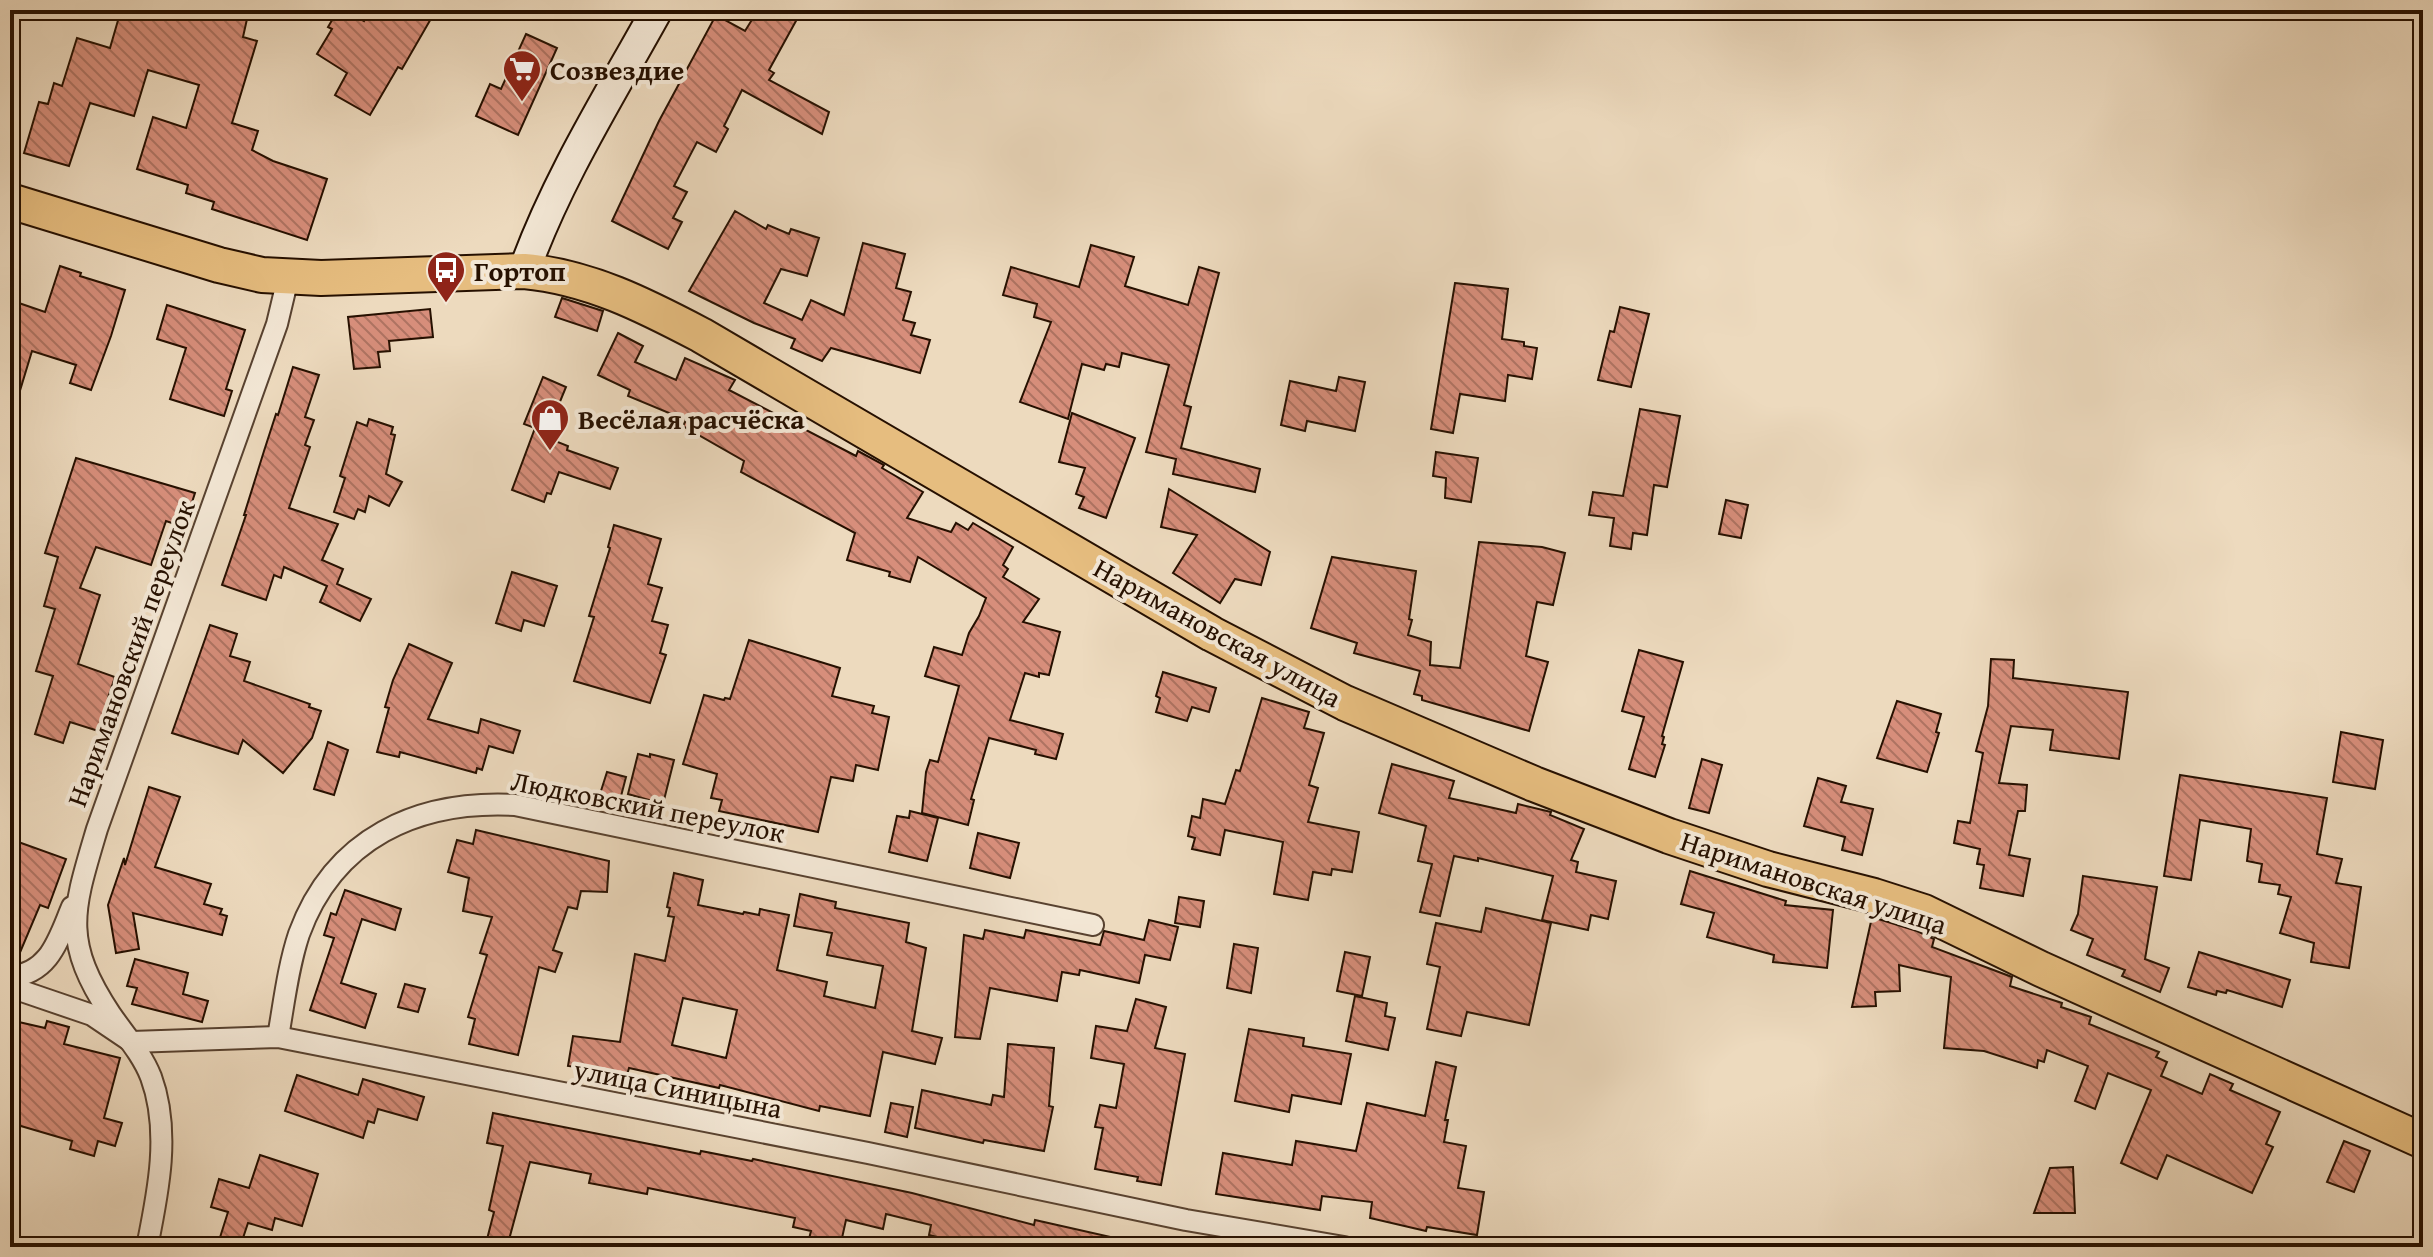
<svg xmlns="http://www.w3.org/2000/svg" width="2433" height="1257" viewBox="0 0 2433 1257" font-family="'Gentium Book Plus',serif">
<defs>
<pattern id="building-back-hatch" width="6" height="6" patternUnits="userSpaceOnUse" patternTransform="scale(2)"><rect width="6" height="6" fill="#d78e7b"/><path d="M-1 5l2 2M0 0l6 6M5-1l2 2" fill="none" stroke="#ae7362"/></pattern>
</defs>
<rect width="100%" height="100%" fill="#eddabe"/>
<filter id="stains"><feTurbulence type="fractalNoise" baseFrequency=".0025" numOctaves="4"/><feColorMatrix values="0 0 0 0 .2 0 0 0 0 .09 0 0 0 0 .02 0 0 0 .5 -.17"/></filter>
<radialGradient id="worn" r=".72"><stop offset=".6" stop-color="#630" stop-opacity="0"/><stop offset="1" stop-color="#630" stop-opacity=".3"/></radialGradient>
<g fill="url(#building-back-hatch)" stroke="#261000" stroke-width="2" fill-rule="evenodd">
<path d="M121,10H168L188,16L190,10H249L243,37L257,41L232,123L258,131L252,150L273,161L327,179L307,240L212,209L214,202L186,193L188,185L137,169L153,117L186,128L199,85L148,70L134,116L90,103L69,166L24,153L39,102L48,104L54,83L62,86L77,38L110,48Z"/>
<path d="M338,10H345L364,21L370,10H436L402,69L398,67L370,115L335,95L347,73L317,54L332,29L328,27Z"/>
<path d="M758,10H802L769,70L774,73L769,80L829,112L822,134L742,90L724,126L728,129L716,152L697,142L674,186L687,192L673,218L682,222L668,249L612,221L659,121L716,15L745,31Z"/>
<path d="M526,34L557,48L518,135L476,116L490,84L501,89Z"/>
<path d="M735,211L766,229L768,225L789,234L791,229L819,238L807,276L781,269L764,303L802,320L811,300L844,315L863,243L905,254L896,288L911,292L903,320L915,323L911,335L930,340L920,373L831,348L822,361L791,348L795,339L754,323L689,291Z"/>
<path d="M1091,245L1134,257L1125,286L1188,305L1199,267L1219,273L1184,405L1191,407L1181,448L1260,469L1255,492L1173,474L1176,459L1146,452L1169,365L1122,353L1119,367L1106,364L1104,370L1082,364L1068,419L1020,402L1051,322L1034,317L1037,304L1003,295L1011,267L1079,287Z"/>
<path d="M60,266L81,273L80,276L125,290L111,336L91,390L70,383L76,365L32,351L15,407L10,406V300L45,312Z"/>
<path d="M1455,283L1508,289L1502,339L1524,342V346L1537,348L1532,379L1508,375L1505,401L1460,394L1453,433L1431,429Z"/>
<path d="M562,298L603,311L597,331L555,317Z"/>
<path d="M167,305L245,330L226,389L232,391L224,416L170,399L186,348L157,339Z"/>
<path d="M1620,307L1649,314L1631,387L1598,380L1610,331L1614,332Z"/>
<path d="M430,309L433,337L389,341L390,351L378,352L380,367L354,369L348,317Z"/>
<path d="M618,333L643,346L635,362L676,380L685,358L735,380L729,390L856,456L858,451L884,465L882,468L923,492L907,518L951,532L956,523L968,530L973,523L1013,547L1003,565L1008,569L1003,577L1039,599L1023,622L1060,632L1049,675L1039,673V677L1025,673L1010,720L1063,734L1056,759L1035,754L1036,750L989,738L971,799L974,800L968,825L922,813L926,772L930,760L938,762L959,686L925,676L934,647L962,655L969,633L979,616L986,598L918,557L910,582L889,576L890,572L847,560L855,533L741,472L744,461L683,426L686,420L628,396L630,390L598,375Z"/>
<path d="M293,367L319,375L305,417L314,420L305,445L310,447L289,508L338,524L322,560L343,569L337,584L371,599L360,621L320,602L327,586L284,567L281,578L274,575L266,600L222,585L246,515H244L264,451L276,414L278,415Z"/>
<path d="M543,377L566,387L552,421L561,425L555,441L568,446L567,450L618,468L610,489L559,472L551,494L547,493L544,502L512,490L535,428L524,424Z"/>
<path d="M1339,377L1365,382L1355,431L1307,421L1305,431L1281,425L1290,381L1336,391Z"/>
<path d="M1640,409L1680,416L1667,487L1654,485L1647,535L1633,533L1631,549L1610,546L1614,518L1589,515L1593,492L1623,496Z"/>
<path d="M1072,413L1135,438L1106,518L1079,508L1084,497L1076,494L1085,468L1059,462Z"/>
<path d="M369,419L393,427L391,434L395,435L386,474L402,482L389,506L369,496L365,512L358,509L354,519L334,512L345,478L340,476L357,422L367,426Z"/>
<path d="M1436,452L1478,458L1471,502L1445,498L1446,478L1433,476Z"/>
<path d="M76,458L195,493L184,527L166,521L151,565L96,547L80,588L100,595L78,664L115,677L108,698L122,703L111,735L70,722L63,743L35,734L53,676L36,671L55,609L44,606L58,557L45,553Z"/>
<path d="M1169,489L1270,552L1261,585L1235,579L1220,603L1173,573L1197,535L1161,527Z"/>
<path d="M1726,500L1748,505L1741,538L1719,534Z"/>
<path d="M614,525L661,539L648,584L662,588L652,621L668,625L660,653L666,655L650,703L574,681L594,617L589,616L610,548L608,547Z"/>
<path d="M1479,542L1542,547L1565,553L1553,605L1537,602L1526,656L1548,662L1529,731L1422,700V696L1414,694L1420,671L1354,653L1357,643L1311,628L1332,557L1416,571L1409,619L1412,620L1408,635L1431,642L1430,665L1460,668Z"/>
<path d="M512,572L557,586L544,626L524,620L521,631L496,623Z"/>
<path d="M210,625L237,634L230,656L250,662L244,681L310,704L309,707L321,711L312,738L283,773L243,740L238,754L172,733Z"/>
<path d="M749,640L840,668L832,696L874,706L872,713L889,717L878,770L856,765L853,781L831,777L818,832L719,811L722,800L711,798L717,774L683,764L704,695L724,700L725,698L730,699Z"/>
<path d="M409,644L452,663L428,719L478,733L481,719L520,731L513,753L489,746L482,770L477,768L476,773L400,752L399,757L377,752L389,708L385,707L393,680Z"/>
<path d="M1639,650L1683,662L1662,736L1664,737L1662,744L1665,745L1655,777L1629,769L1644,717L1622,711Z"/>
<path d="M1991,659L2014,660L2013,678L2128,692L2119,759L2050,750L2053,730L2011,726L1999,783L2027,785L2025,811H2018L2009,855L2030,859L2023,896L1980,888L1984,865L1977,864L1980,849L1954,843L1958,821L1970,823L1983,753L1976,751L1988,706Z"/>
<path d="M1163,672L1216,688L1209,712L1192,707L1187,721L1156,712L1160,698L1156,696Z"/>
<path d="M1262,698L1309,712L1304,728L1324,733L1309,785L1318,788L1308,822L1359,832L1352,872L1332,869L1331,875L1313,872L1308,900L1274,894L1283,842L1225,830L1220,855L1192,849L1195,838L1188,836L1192,816L1200,818L1203,799L1225,804L1236,770L1240,771Z"/>
<path d="M1897,701L1941,714L1936,732L1939,733L1927,772L1877,758Z"/>
<path d="M2341,732L2383,740L2375,789L2333,782Z"/>
<path d="M328,742L348,750L334,795L314,789Z"/>
<path d="M638,754L650,757V754L674,760L663,804L628,794Z"/>
<path d="M1702,759L1722,765L1709,813L1689,808Z"/>
<path d="M1392,764L1454,781L1449,798L1516,813L1518,804L1551,812L1550,815L1584,829L1571,860L1578,862L1576,872L1616,881L1608,919L1591,915L1588,930L1542,920L1553,876L1478,858V861L1454,856L1440,916L1420,912L1432,864L1418,861L1426,826L1379,813Z"/>
<path d="M607,772L626,777L620,800L600,794Z"/>
<path d="M2180,775L2327,798L2317,854L2342,859L2336,883L2361,887L2349,968L2311,962L2314,943L2280,933L2291,897L2278,894L2280,885L2259,882L2262,864L2247,861L2251,829L2200,820L2191,880L2164,876Z"/>
<path d="M1818,778L1846,786L1841,802L1873,809L1862,855L1842,850L1845,837L1804,826Z"/>
<path d="M149,787L180,797L155,867L211,884L204,904L222,909L220,914L227,916L222,935L133,913L139,949L116,953L108,905L124,858L125,865Z"/>
<path d="M910,811L938,818L927,861L889,852L897,816L909,818Z"/>
<path d="M476,830L609,861L607,892L581,891L577,909L568,907L553,950L562,953L555,972L539,967L518,1055L469,1044L475,1019L468,1017L487,955L480,953L492,917L463,911L469,878L448,872L457,840L473,844Z"/>
<path d="M978,833L1019,843L1010,878L970,868Z"/>
<path d="M10,839L66,859L48,908L40,905L16,962L10,964Z"/>
<path d="M1690,871L1786,901L1785,905L1833,910L1827,968L1773,962L1774,955L1707,937L1714,913L1681,904Z"/>
<path d="M674,873L703,880L698,905L743,914L744,912L759,915L760,909L789,915L777,970L827,982L824,996L875,1008L883,966L827,955L832,933L794,926L800,894L836,902L835,908L909,923L906,942L926,948L912,1031L942,1038L935,1064L883,1052L870,1116L820,1106L819,1111L720,1085L719,1088L629,1068L627,1075L592,1067L591,1069L568,1066L573,1036L620,1042L635,954L665,961L674,917L668,916L670,908L667,907ZM683,998L737,1010L726,1058L672,1045Z"/>
<path d="M2083,876L2157,887L2145,959L2169,968L2160,992L2122,976L2125,970L2087,955L2093,939L2071,930L2078,914Z"/>
<path d="M345,890L401,909L395,930L362,919L341,983L376,994L365,1028L310,1010L334,938L324,935L331,913L336,915Z"/>
<path d="M1179,897L1204,901L1200,927L1175,923Z"/>
<path d="M1486,908L1551,923L1529,1025L1467,1012L1461,1036L1427,1029L1440,967L1427,964L1436,923L1481,932Z"/>
<path d="M1872,917L1917,931L1934,939L1932,947L2012,977L2010,986L2062,1003L2061,1007L2091,1017L2089,1024L2159,1052L2156,1057L2167,1062L2161,1076L2202,1094L2210,1074L2233,1084L2230,1090L2280,1112L2266,1144L2273,1147L2252,1193L2167,1155L2157,1179L2121,1163L2151,1090L2108,1073L2095,1109L2075,1101L2088,1066L2047,1050L2044,1062L2038,1060L2037,1068L1984,1051L1944,1048L1951,977L1899,965L1900,991L1875,992L1876,1006L1852,1007Z"/>
<path d="M1149,920L1178,927L1170,960L1145,955L1139,983L1080,970L1079,975L1062,972L1057,1001L990,988L980,1039L955,1037L964,935L983,939L985,930L1024,938L1026,930L1100,945L1104,931L1144,940Z"/>
<path d="M1234,944L1258,948L1251,993L1227,988Z"/>
<path d="M1345,952L1370,957L1362,996L1337,991Z"/>
<path d="M2199,952L2290,980L2282,1007L2227,990L2226,993L2217,991L2216,995L2188,987Z"/>
<path d="M135,959L188,973L183,994L208,1001L202,1022L132,1004L137,988L127,986Z"/>
<path d="M405,984L425,989L418,1012L398,1007Z"/>
<path d="M1355,996L1387,1003L1385,1016L1395,1018L1388,1050L1346,1041Z"/>
<path d="M1136,999L1166,1007L1155,1048L1185,1054L1161,1185L1137,1181L1138,1177L1095,1169L1103,1128L1095,1127L1100,1105L1116,1108L1124,1064L1091,1058L1096,1026L1127,1031Z"/>
<path d="M10,1020L45,1028L47,1021L69,1027L64,1044L120,1058L104,1118L122,1123L115,1146L98,1141L94,1156L70,1149L72,1141L14,1124L15,1119L10,1117V1108L16,1089L10,1087Z"/>
<path d="M1249,1029L1304,1038L1303,1046L1351,1054L1341,1104L1292,1095L1289,1112L1235,1101Z"/>
<path d="M1008,1044L1054,1048L1049,1106L1053,1107L1044,1151L984,1140L983,1143L915,1128L922,1090L991,1105L993,1095L1004,1097Z"/>
<path d="M1436,1062L1456,1067L1445,1120H1448L1444,1142L1466,1146L1458,1188L1484,1192L1477,1235L1427,1227L1426,1231L1370,1218L1372,1202L1322,1196L1320,1210L1216,1194L1223,1153L1292,1165L1296,1141L1356,1151L1367,1103L1425,1116Z"/>
<path d="M297,1075L358,1095L363,1079L424,1097L417,1120L378,1109L374,1123L368,1121L363,1138L285,1111Z"/>
<path d="M891,1103L913,1107L907,1137L885,1132Z"/>
<path d="M493,1113L700,1154L701,1151L752,1161L753,1159L912,1193L1034,1225L1035,1220L1115,1238L1114,1247H944L945,1239L929,1235L931,1225L886,1214L883,1229L846,1220L840,1247H807L811,1231L793,1227L795,1218L648,1188L647,1194L589,1183L591,1174L530,1162L507,1247H485L494,1212L489,1210L503,1146L487,1143Z"/>
<path d="M2344,1141L2370,1151L2354,1192L2327,1182Z"/>
<path d="M260,1155L318,1174L302,1226L275,1218L272,1230L248,1223L240,1247H217L228,1212L211,1207L219,1179L249,1188Z"/>
<path d="M2073,1167L2075,1213H2034L2050,1168Z"/>
</g>
<g fill="none" stroke-linecap="round" stroke-linejoin="round">
<defs>
<g id="street">
<path d="M10,977C50,973 58,940 72,907"/>
<path d="M10,987L92,1015L132,1042L278,1037L868,1153L1186,1220L1344,1247"/>
<path d="M278,1037C284,1003 288,967 299,934C334,838 417,800 515,805L1093,925"/>
<path d="M147,1247C158,1193 171,1131 151,1077C142,1054 125,1035 111,1015C61,940 73,910 97,829L277,324L288,278"/>
</g>
<path id="secondary" d="M524,271C557,179 610,95 657,10"/>
<path id="primary" d="M10,201L219,265L262,275L321,278L524,271C589,277 644,305 701,335L1212,634L1345,703L1534,784L1669,836L1768,869L1874,896L1924,912L2041,969L2423,1141"/>
</defs>
<use href="#street" stroke="#584230" stroke-width="24"/>
<use href="#secondary" stroke="#261000" stroke-width="34"/>
<use href="#primary" stroke="#261000" stroke-width="38"/>
<use href="#street" stroke="#f3e7d5" stroke-width="20"/>
<use href="#secondary" stroke="#f3e7d5" stroke-width="30"/>
<use href="#primary" stroke="#e6bd7f" stroke-width="34"/>
</g>
<defs>
<symbol id="supermarket-pin" viewBox="-11 -11 22 30"><path d="M0 17L-7.5 6A9.5 9.5 0 1 1 7.5 6Z" fill="#8f2418" stroke="#f3e7d5"/><path d="M-6-5.5h2.5l.6 2H6L4.5 2H-2.5L-4.4-4H-6ZM-1.5 3.2a1.3 1.3 0 1 0 .1 0ZM3 3.2a1.3 1.3 0 1 0 .1 0Z" fill="#fff"/></symbol>
<symbol id="bus-pin" viewBox="-11 -11 22 30"><path d="M0 17L-7.5 6A9.5 9.5 0 1 1 7.5 6Z" fill="#8f2418" stroke="#f3e7d5"/><path d="M-5-6H5V4H4V6H2V4H-2V6H-4V4H-5ZM-3.5-4V0h7V-4ZM-3.5 1.2v1.5H-2V1.2ZM2 1.2v1.5H3.5V1.2Z" fill="#fff"/></symbol>
<symbol id="shop-pin" viewBox="-11 -11 22 30"><path d="M0 17L-7.5 6A9.5 9.5 0 1 1 7.5 6Z" fill="#8f2418" stroke="#f3e7d5"/><path d="M-5-2.5h2.3a2.7 3.5 0 0 1 5.4 0H5L5.5 6h-11ZM-1.5-2.5h3a1.5 2.3 0 0 0-3 0Z" fill="#fff"/></symbol>
</defs>
<g fill-rule="evenodd">
<use href="#supermarket-pin" x="500" y="47" width="44" height="60"/>
<use href="#bus-pin" x="424" y="248" width="44" height="60"/>
<use href="#shop-pin" x="528" y="396" width="44" height="60"/>
</g>
<g text-anchor="middle" dominant-baseline="central" stroke-width="8" stroke-linejoin="round" paint-order="stroke">
<g font-size="28" font-weight="bold" fill="#261000" stroke="#f3e7d5" text-anchor="start">
<text x="550" y="69">Созвездие</text>
<text x="474" y="270">Гортоп</text>
<text x="578" y="418">Весёлая расчёска</text>
</g>
<g font-size="28" fill="#261000" stroke="#f3e7d5">
<text transform="translate(1218 632) rotate(29)">Наримановская улица</text>
<text transform="translate(130 653) rotate(-70)">Наримановский переулок</text>
<text transform="translate(648 806) rotate(11)">Людковский переулок</text>
<text transform="translate(1814 882) rotate(18)">Наримановская улица</text>
<text transform="translate(678 1088) rotate(11)">улица Синицына</text>
</g>
</g>
<rect width="2433" height="1257" fill="none" stroke="#eddabe" stroke-width="40"/>
<rect x="12" y="12" width="2409" height="1233" fill="none" stroke="#261000" stroke-width="4"/>
<rect x="20" y="20" width="2393" height="1217" fill="none" stroke="#261000" stroke-width="2"/>
<rect width="100%" height="100%" filter="url(#stains)"/>
<rect width="100%" height="100%" fill="url(#worn)"/>
</svg>
